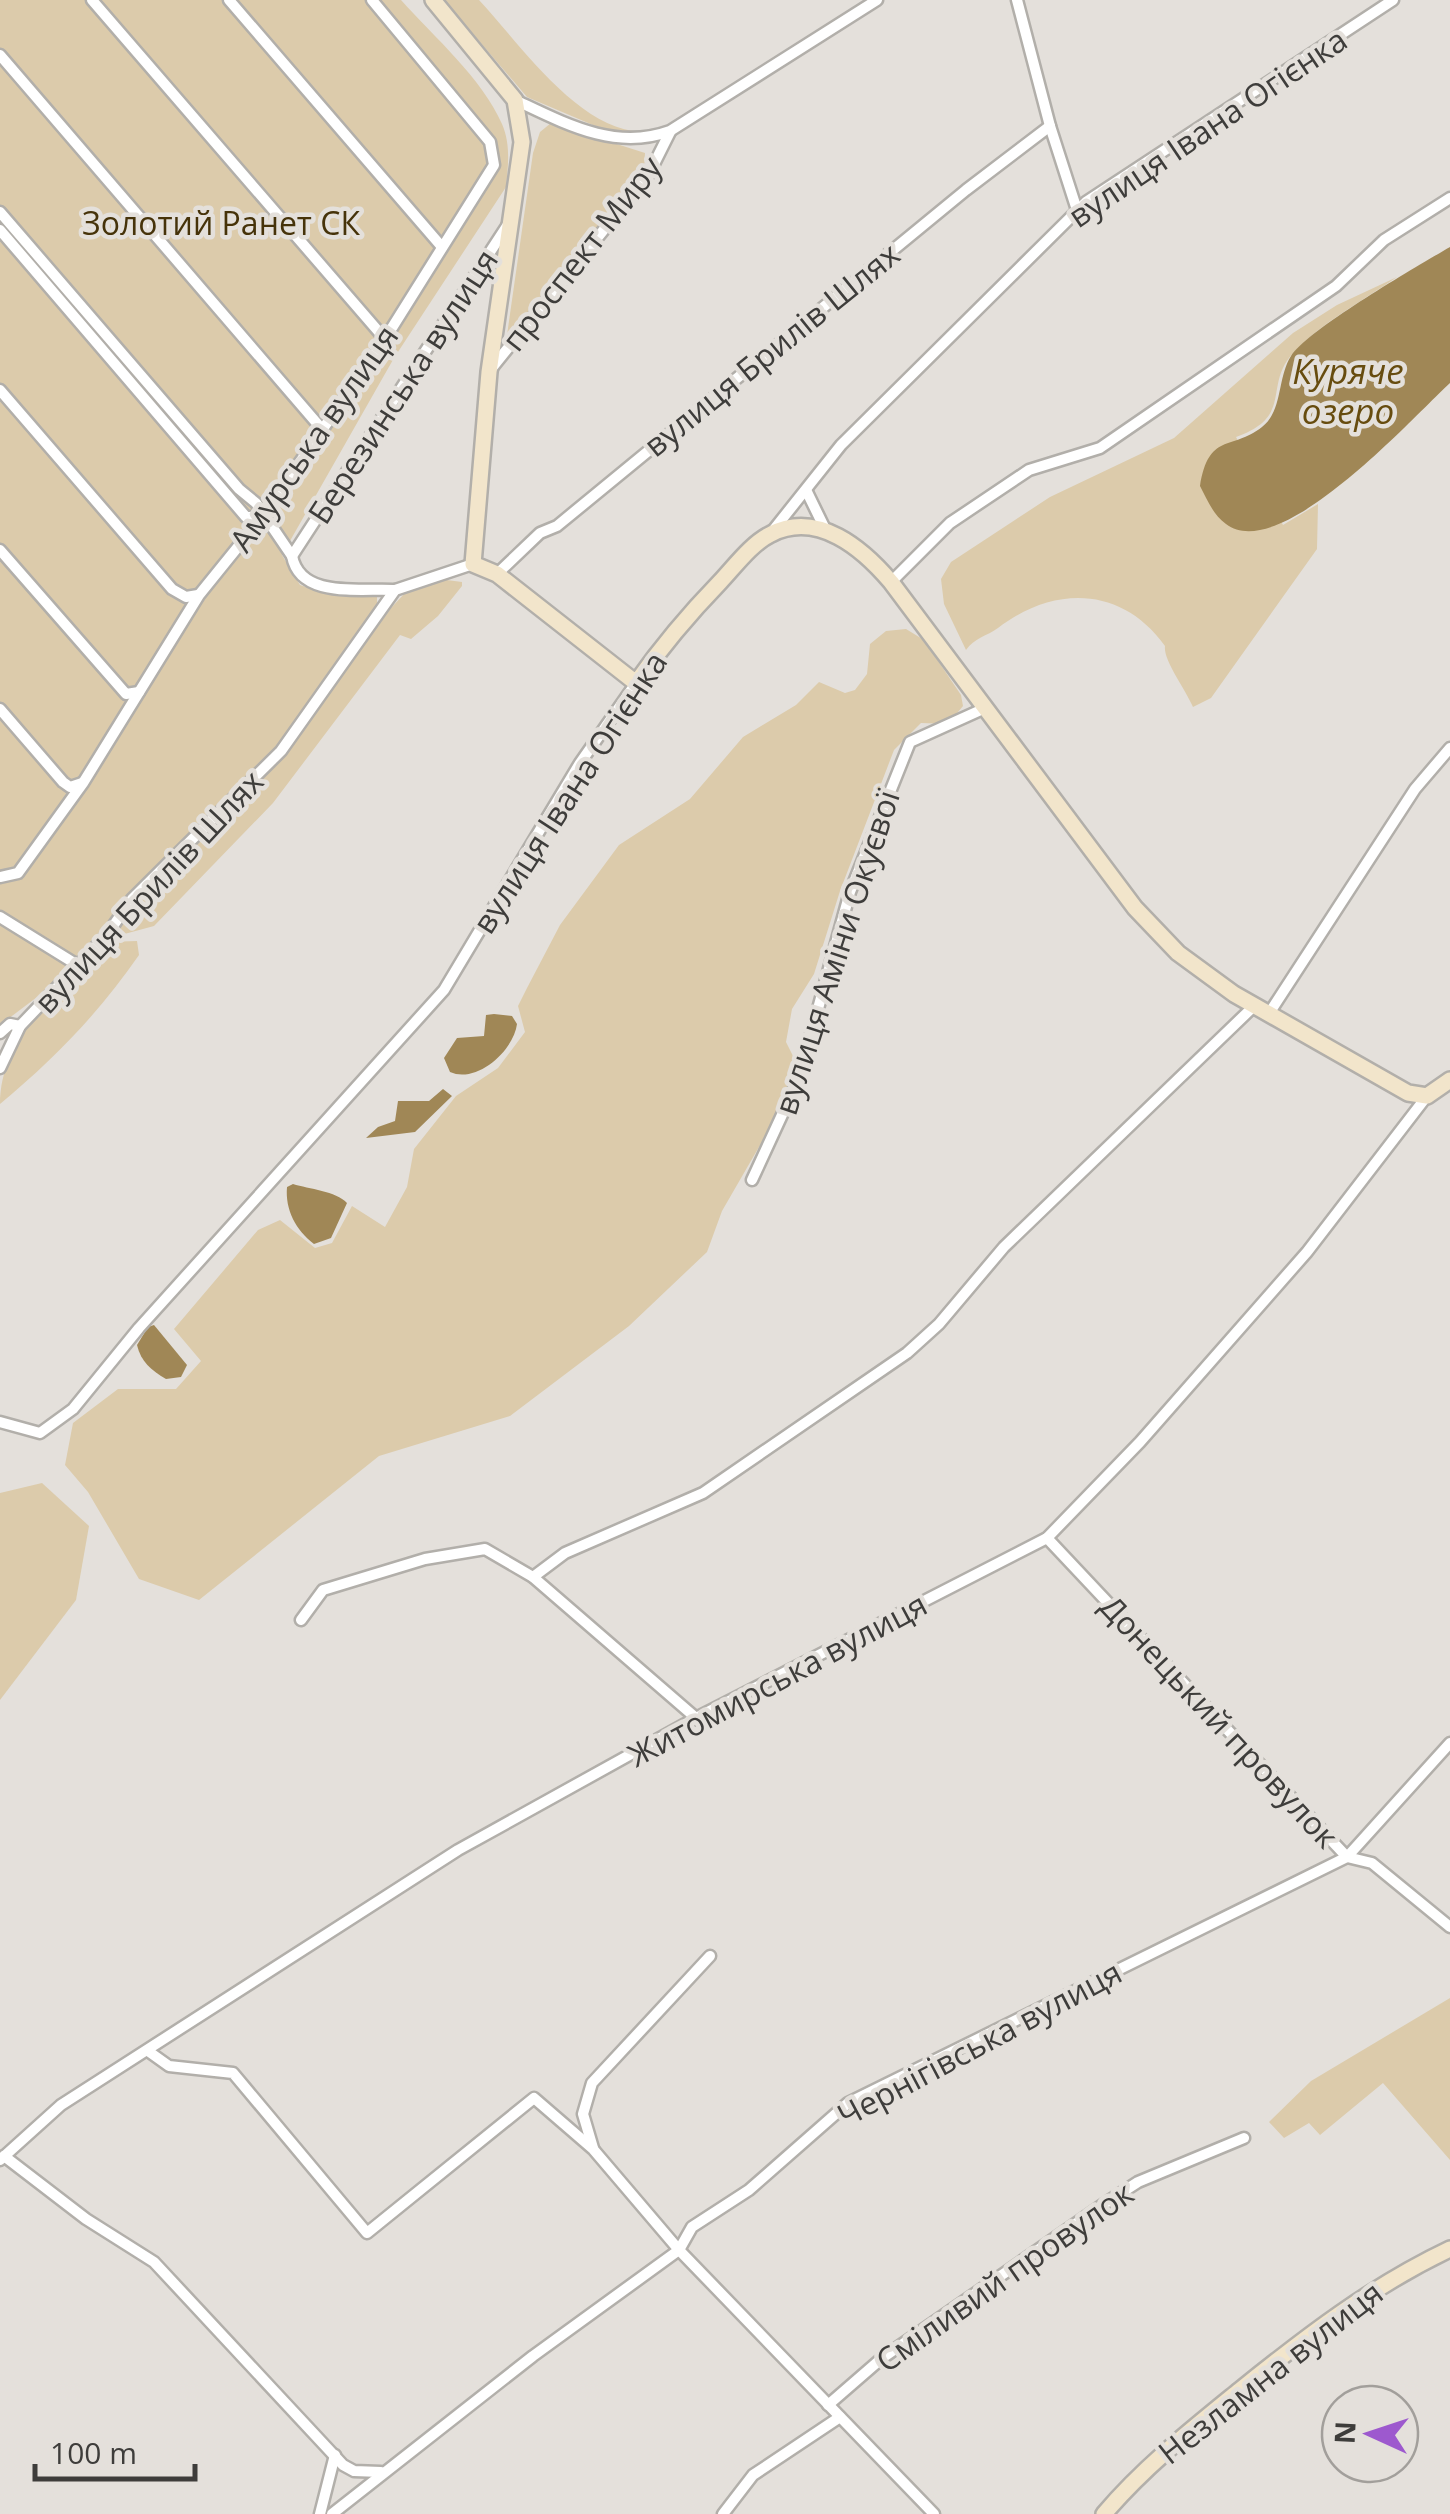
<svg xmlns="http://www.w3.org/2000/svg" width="1450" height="2514" viewBox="0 0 1450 2514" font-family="'Open Sans',sans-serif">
<rect width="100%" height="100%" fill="#e4e0db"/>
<g fill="#dccbab">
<path d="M0,0H401C434,37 482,78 502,124C511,145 508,166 506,187L394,358L282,555L300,585L318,591L319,587L377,593V608L277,750L186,838L61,979L0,1025Z"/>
<path d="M444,0H479C519,43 573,122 633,131L630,136L614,134L527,97Z"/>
<path d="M551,123L645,153L644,173L513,335H507L533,153L540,132Z"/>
<path d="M1397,277C1364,300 1321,323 1294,352C1262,386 1295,416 1236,437L1283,525L1318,504L1317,549L1211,698L1193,707C1185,688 1163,660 1165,646C1122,586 1054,585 998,628C987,636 974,638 966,650L944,604L941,579L951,562L1050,497L1174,438L1293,333L1337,305Z"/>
<path d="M439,579L462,582V586L438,616L411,639L400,635L273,803L154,926L117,936L114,932C143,886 188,857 225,817C286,751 339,681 391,608L405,593Z"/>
<path d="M906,629L924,640L961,695L963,706L948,724L921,723L894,750L840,891L814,974L792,1009L786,1042L796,1062L782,1107L722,1211L707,1252L629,1326L510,1416L379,1456L199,1600L139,1579L88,1492L65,1465L73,1423L118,1389H176L201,1361L174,1329L258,1230L280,1220L315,1248L332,1243L352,1206L385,1227L407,1187L414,1149L456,1096L498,1068L525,1032L518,1006L527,988L560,925L619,845L690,799L743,737L796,705L819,682L845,693L855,690L867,674L870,644L886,631Z"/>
<path d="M137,941L139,955C99,1013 54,1059 0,1104C0,1036 61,989 106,942Z"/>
<path d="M42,1483L89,1526L76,1600L0,1700V1493Z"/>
<path d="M1450,1998V2160L1383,2083L1320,2135L1309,2123L1284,2138L1269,2122L1311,2081Z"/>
</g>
<g fill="#a08756">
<path d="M1450,247V383C1412,418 1280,565 1226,524C1213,515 1207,499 1200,486C1209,432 1231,451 1262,427C1283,411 1277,378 1291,356C1307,330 1419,265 1450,247Z"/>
<path d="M494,1014L512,1016L517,1024C514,1050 477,1084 450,1072L444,1058L457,1038L484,1036L486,1015Z"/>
<path d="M443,1089L452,1096L415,1132L366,1138L378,1127L395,1121L398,1101H429Z"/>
<path d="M293,1184C309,1189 336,1191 347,1203L331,1238L314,1244C296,1230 285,1210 287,1187Z"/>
<path d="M154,1325L187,1365L181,1377L166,1379C151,1370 141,1362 137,1345L148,1327Z"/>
</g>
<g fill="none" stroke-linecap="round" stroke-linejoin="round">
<defs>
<g id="street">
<path d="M92,0L385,339"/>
<path d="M229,0L442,247"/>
<path d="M1017,0L1050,126L1077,210"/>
<path d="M0,55L321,428"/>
<path d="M515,100C566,124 615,151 670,131L877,0"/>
<path d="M0,212L239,489L256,503L292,556L507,226"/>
<path d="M0,230L246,517H262"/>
<path d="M491,369L649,174L670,132"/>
<path d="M0,390L172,589L186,597L198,595"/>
<path d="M807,492L826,531"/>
<path d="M771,533L841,445L1086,202L1393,0"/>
<path d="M0,550L126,694L139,692"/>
<path d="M292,556C300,599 360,588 395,590"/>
<path d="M497,574L540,533L557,526L966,190L1050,126"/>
<path d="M891,582L950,523L1029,470L1100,448L1336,286L1384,240L1450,198"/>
<path d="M0,709L63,782L70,787L82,783"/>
<path d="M0,877L18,873L83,783L199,595L262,517L385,339L494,165L490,142L372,0"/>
<path d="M0,917L79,966"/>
<path d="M1268,1015L1415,789L1450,748"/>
<path d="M0,1033L10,1024L20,1026"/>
<path d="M0,1068L20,1026L106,936L132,899L281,751L395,590L473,564"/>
<path d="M752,1180L799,1078L850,892L910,742L983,709"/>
<path d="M0,1422L40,1433L73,1409L139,1328L444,990L580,763L636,683"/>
<path d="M1047,1538L1347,1857L1372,1863L1450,1927"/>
<path d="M533,1577L565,1553L703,1493L907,1353L939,1324L1004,1247L1253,1007"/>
<path d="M301,1620L323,1590L425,1559L485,1549L533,1577L696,1718"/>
<path d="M148,2051L169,2066L233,2073L367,2233L534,2098L593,2149L679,2250L934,2514"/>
<path d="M593,2148L583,2114L592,2083L710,1956"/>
<path d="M4,2156L86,2219L154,2262L343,2465L354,2471L381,2472"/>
<path d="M0,2160L61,2105L458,1850L696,1718L1047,1538L1140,1442L1307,1252L1427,1096"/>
<path d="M828,2405L881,2359L1104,2204L1138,2182L1244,2138"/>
<path d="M320,2514L335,2455"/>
<path d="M332,2514L533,2356L679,2250L692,2227L749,2190L848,2103L1347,1857L1450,1743"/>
<path d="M723,2514L753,2475L840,2417"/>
</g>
<g id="secondary">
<path d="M433,0L515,100L522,142L489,372L473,564L497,574L636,683C662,646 689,614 720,582C735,566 752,543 771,534C818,510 863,549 891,582L1135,908L1178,953L1234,994L1408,1093L1427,1096L1450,1080"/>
<path d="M1104,2514C1144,2467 1192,2429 1240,2390C1307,2336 1372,2286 1450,2249"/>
</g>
</defs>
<use href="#street" stroke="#b2afaa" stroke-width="15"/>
<use href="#secondary" stroke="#b2afaa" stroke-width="20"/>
<use href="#street" stroke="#fff" stroke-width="10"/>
<use href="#secondary" stroke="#f2e5cb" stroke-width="15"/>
</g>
<g text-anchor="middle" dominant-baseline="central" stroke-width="9" stroke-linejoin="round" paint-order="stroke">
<g font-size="32" fill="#3e3d3b" stroke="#e4e0db">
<text transform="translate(1207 127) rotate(-34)">вулиця Івана Огієнка</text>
<text transform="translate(581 253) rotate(-52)">проспект Миру</text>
<text transform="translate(771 349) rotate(-39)">вулиця Брилів Шлях</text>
<text transform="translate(402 386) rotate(-57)">Березинська вулиця</text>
<text transform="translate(313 438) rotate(-55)">Амурська вулиця</text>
<text transform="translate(569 792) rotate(-57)">вулиця Івана Огієнка</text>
<text transform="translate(148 891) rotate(-47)">вулиця Брилів Шлях</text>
<text transform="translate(836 952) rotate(-72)">вулиця Аміни Окуєвої</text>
<text transform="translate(777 1679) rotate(-28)">Житомирська вулиця</text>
<text transform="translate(1220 1721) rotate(47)">Донецький провулок</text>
<text transform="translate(979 2043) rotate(-28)">Чернігівська вулиця</text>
<text transform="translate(1004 2276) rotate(-35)">Сміливий провулок</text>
<text transform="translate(1270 2372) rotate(-38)">Незламна вулиця</text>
</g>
<g font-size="32" fill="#46330a" stroke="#e4e0db">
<text x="221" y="222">Золотий Ранет СК</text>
</g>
<g font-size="35" font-style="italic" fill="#674c0f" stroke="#e4e0db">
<text x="1348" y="370">Куряче<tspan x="1348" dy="40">озеро</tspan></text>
</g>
</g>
<g transform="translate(1370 2434) rotate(273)"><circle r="48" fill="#e4e0db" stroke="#a29f9b" stroke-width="2.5"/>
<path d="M0-8L18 38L0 25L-18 38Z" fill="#9d59ce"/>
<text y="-15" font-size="28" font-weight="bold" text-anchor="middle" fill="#3e3d3b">N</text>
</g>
<path d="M35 2464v15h160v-15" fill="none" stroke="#3e3d3b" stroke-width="5"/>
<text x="50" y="2464" font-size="30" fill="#3e3d3b" stroke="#e4e0db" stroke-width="8" paint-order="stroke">100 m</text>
</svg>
